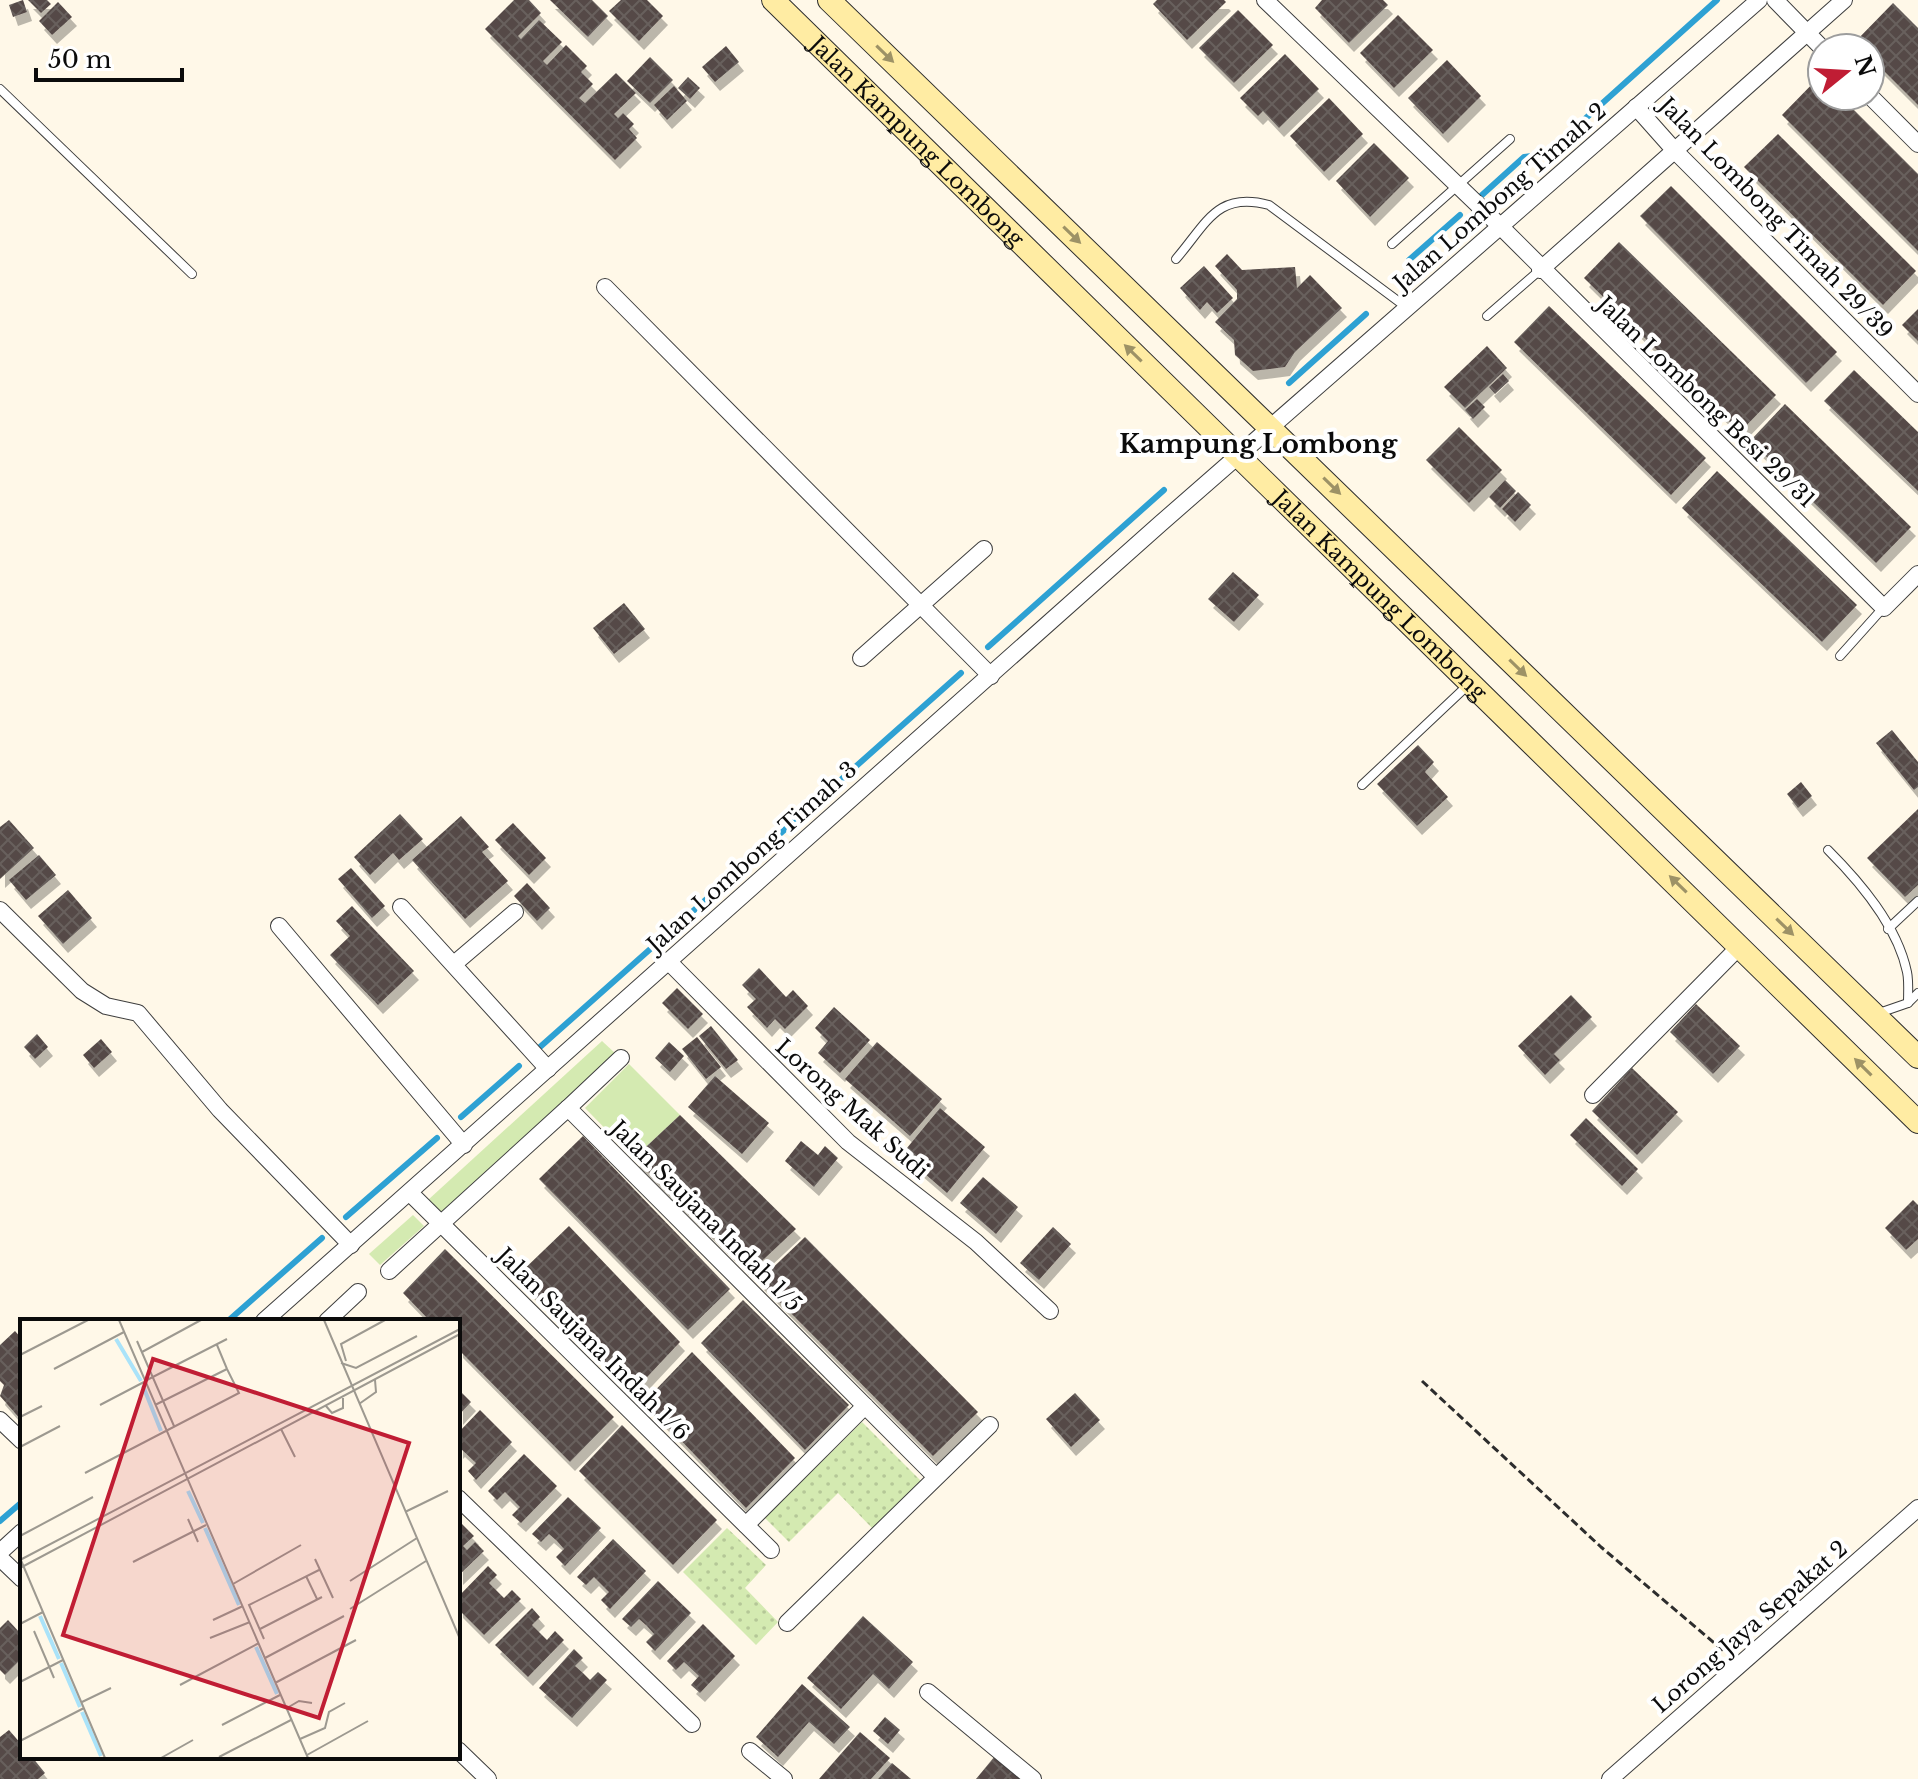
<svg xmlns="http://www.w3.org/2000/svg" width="1918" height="1779" viewBox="0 0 1918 1779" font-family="'Libre Baskerville',serif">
<defs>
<pattern id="park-dots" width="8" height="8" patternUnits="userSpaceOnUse" patternTransform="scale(2)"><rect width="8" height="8" fill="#d4eab1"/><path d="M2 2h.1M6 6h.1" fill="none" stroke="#b5c797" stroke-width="1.8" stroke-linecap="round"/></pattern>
<pattern id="building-cross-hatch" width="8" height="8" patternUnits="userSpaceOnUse" patternTransform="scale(2)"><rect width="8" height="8" fill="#544a47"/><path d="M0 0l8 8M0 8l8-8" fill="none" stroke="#68605d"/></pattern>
<filter id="shadow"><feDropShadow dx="5" dy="9" stdDeviation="0" flood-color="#0004"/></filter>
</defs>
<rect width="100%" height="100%" fill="#fff8e8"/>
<g fill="#d4eab1">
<path d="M602,1041L616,1054L440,1213L428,1200Z"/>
<path d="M629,1064L680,1115L634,1158L585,1108Z"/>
<path d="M413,1215L424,1226L380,1265L369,1254Z"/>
</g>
<g fill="url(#park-dots)">
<path d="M862,1422L921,1481L873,1529L838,1493L789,1542L765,1518Z"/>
<path d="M727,1528L766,1565L745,1588L778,1622L756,1645L683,1572Z"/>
</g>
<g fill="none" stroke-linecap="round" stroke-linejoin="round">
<g stroke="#2ea1d3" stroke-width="6">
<path d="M1482,195L1524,157L1546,154L1717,0"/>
<path d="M1401,286L1410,279L1409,260L1460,215"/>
<path d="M1289,383L1366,314"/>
<path d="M988,647L1164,490"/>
<path d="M540,1047L961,673"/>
<path d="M461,1117L519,1066"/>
<path d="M346,1217L437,1138"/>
<path d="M228,1321L322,1238"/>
<path d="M0,1521L22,1502"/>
</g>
</g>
<g fill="url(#building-cross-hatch)" filter="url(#shadow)">
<path d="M23,0L27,12L13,17L9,5Z"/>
<path d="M28,0H47L51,4L41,13Z"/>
<path d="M514,0H529L541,13L518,36L521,39L539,20L562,42L543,61L547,65L566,45L587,66L581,72L593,84L579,98L585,103L616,73L636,93L614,114L618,118L623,113L634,124L629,129L637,138L615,160L485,29Z"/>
<path d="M550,0H592L608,16L588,37Z"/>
<path d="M621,0H647L663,16L639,41L609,11Z"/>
<path d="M1157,0H1224L1226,2L1187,40L1153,4Z"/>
<path d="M1322,0H1383L1388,5L1349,43L1315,8Z"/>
<path d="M58,2L72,17L52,35L39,21Z"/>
<path d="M1893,3L1918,28V105L1870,57V48H1861L1855,42Z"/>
<path d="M1238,10L1273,45L1234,83L1199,48Z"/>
<path d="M1398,15L1433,50L1394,88L1360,53Z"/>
<path d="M726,46L739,62L715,82L702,67Z"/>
<path d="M1285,54L1319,89L1279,128L1263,111L1258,116L1240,98Z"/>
<path d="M650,57L673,80L650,103L627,81Z"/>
<path d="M1447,60L1481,96L1443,134L1408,98Z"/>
<path d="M1820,76L1822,96H1840L1918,174V251L1782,115Z"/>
<path d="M688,77L700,88L690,99L678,88Z"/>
<path d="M674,86L687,101L667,120L654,105Z"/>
<path d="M1329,98L1363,134L1324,172L1290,136Z"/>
<path d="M1778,134L1916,271L1883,305L1744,167Z"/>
<path d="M1374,143L1409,178L1370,217L1336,181Z"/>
<path d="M1671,186L1837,352L1806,383L1640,216Z"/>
<path d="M1619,242L1776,395L1740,432L1584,278Z"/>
<path d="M1227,254L1242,270L1295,267L1297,288L1310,275L1342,308L1295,352L1285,367L1253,371L1235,355L1234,340L1215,322L1237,299V290L1215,266Z"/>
<path d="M1204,266L1233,298L1217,313L1207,302L1200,310L1180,288Z"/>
<path d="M1549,306L1706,458L1671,495L1514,342Z"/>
<path d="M1918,309V341L1902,325Z"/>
<path d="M1487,346L1507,368L1465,408L1444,387Z"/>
<path d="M1854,370L1918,432V491L1824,401Z"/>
<path d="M1503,374L1509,381L1495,394L1489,387Z"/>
<path d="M1477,399L1485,407L1473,419L1465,410Z"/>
<path d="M1785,404L1911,527L1876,563L1750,441Z"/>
<path d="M1459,427L1502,470L1469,503L1426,460Z"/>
<path d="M1717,471L1857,605L1822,642L1682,508Z"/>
<path d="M1505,480L1516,491L1500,508L1489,497Z"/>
<path d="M1518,492L1531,505L1515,522L1502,509Z"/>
<path d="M1233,572L1259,595L1234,622L1208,599Z"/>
<path d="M624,603L645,629L614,654L593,628Z"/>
<path d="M1892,730L1918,762V787L1914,790L1876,743Z"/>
<path d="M1418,745L1434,762L1425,772L1448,797L1417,826L1377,784Z"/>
<path d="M1801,782L1812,796L1798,808L1787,794Z"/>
<path d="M1918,809V885L1905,897L1867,858Z"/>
<path d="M400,814L423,839L399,860L393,853L370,875L354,857Z"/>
<path d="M461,816L489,847L482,852L508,881L465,919L412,860Z"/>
<path d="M9,820L34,848L0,879V827Z"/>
<path d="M513,823L546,858L529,875L495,840Z"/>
<path d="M39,855L56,875L26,900L9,880Z"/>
<path d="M351,868L385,906L372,918L338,879Z"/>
<path d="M527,883L550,908L537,921L514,896Z"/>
<path d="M68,890L92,918L63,944L38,916Z"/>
<path d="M352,906L414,971L378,1005L330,955L350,936L336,921Z"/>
<path d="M759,968L786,997L793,990L808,1006L785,1029L775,1019L767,1028L747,1007L756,999L742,985Z"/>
<path d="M677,988L703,1014L688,1029L662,1003Z"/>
<path d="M1571,995L1592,1017L1554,1054L1560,1060L1545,1075L1518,1046Z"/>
<path d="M1696,1004L1740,1046L1713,1074L1670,1032Z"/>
<path d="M834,1007L870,1040L840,1073L818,1053L828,1041L815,1028Z"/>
<path d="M711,1026L738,1060L726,1069L699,1036Z"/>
<path d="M37,1034L48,1047L35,1059L24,1047Z"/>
<path d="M697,1037L721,1067L706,1079L682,1049Z"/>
<path d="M101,1039L112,1052L94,1068L83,1055Z"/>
<path d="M669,1042L684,1056L670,1072L655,1058Z"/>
<path d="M877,1042L942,1099L910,1136L845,1079Z"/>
<path d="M1632,1068L1678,1112L1637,1155L1592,1111Z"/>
<path d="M715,1076L769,1123L742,1154L688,1107Z"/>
<path d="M940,1108L985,1147L947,1193L902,1154Z"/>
<path d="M680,1115L796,1229L750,1272L634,1158Z"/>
<path d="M1586,1118L1638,1169L1622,1186L1570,1135Z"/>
<path d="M583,1136L730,1289L688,1330L539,1179Z"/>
<path d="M801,1141L818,1155L825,1146L838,1158L814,1187L785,1161Z"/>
<path d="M983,1177L1018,1207L996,1234L960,1203Z"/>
<path d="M1913,1200L1918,1205V1239L1906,1250L1885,1228Z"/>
<path d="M569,1226L680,1342L633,1392L516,1277Z"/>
<path d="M1053,1227L1071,1244L1039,1280L1020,1263Z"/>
<path d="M805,1237L978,1412L933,1456L759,1281Z"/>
<path d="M445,1249L614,1417L570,1462L458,1349V1321H430L403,1293Z"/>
<path d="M743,1300L849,1405L805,1450L701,1343Z"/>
<path d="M15,1331L22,1339V1421L0,1396L4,1385L0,1381V1345Z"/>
<path d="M692,1352L795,1458L746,1508L644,1402Z"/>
<path d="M458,1389L471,1402L458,1416Z"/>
<path d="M1075,1393L1100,1420L1071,1447L1046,1419Z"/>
<path d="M480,1410L512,1442L476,1480L468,1471L476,1463L460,1448L458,1450V1433Z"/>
<path d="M622,1425L717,1520L673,1565L579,1471Z"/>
<path d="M524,1454L557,1486L521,1523L512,1515L520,1507L505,1492L497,1500L488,1491Z"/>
<path d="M568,1497L601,1528L565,1566L556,1557L564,1549L557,1541L549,1534L541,1542L532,1534Z"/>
<path d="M462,1524L474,1536L463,1546L467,1550L475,1542L484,1551L458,1576V1525Z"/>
<path d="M613,1539L646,1571L610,1609L601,1600L609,1592L594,1577L586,1585L577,1577Z"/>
<path d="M488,1566L497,1575L489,1583L504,1598L512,1590L521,1599L484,1635L458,1609V1597Z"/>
<path d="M658,1581L691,1613L655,1651L646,1642L654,1634L647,1626L639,1619L631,1627L622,1619Z"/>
<path d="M532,1608L540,1617L532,1625L547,1640L555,1631L564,1640L528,1677L495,1645Z"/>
<path d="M863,1616L913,1662L889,1689L873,1674L841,1709L807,1678Z"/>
<path d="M8,1620L22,1635V1658L5,1675L0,1670V1628Z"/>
<path d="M703,1624L735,1656L700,1693L691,1685L699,1676L684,1662L676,1670L667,1661Z"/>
<path d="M574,1649L583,1658L575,1666L583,1673L590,1680L598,1672L607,1680L572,1718L539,1688Z"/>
<path d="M802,1684L850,1727L834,1744L809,1722L778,1757L756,1737Z"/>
<path d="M885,1717L900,1730L888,1744L873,1731Z"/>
<path d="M9,1730L22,1745V1757H32L45,1773L38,1779H0V1737Z"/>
<path d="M860,1732L890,1758L871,1779H819Z"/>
<path d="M995,1756L1021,1779H976Z"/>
<path d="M892,1763L911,1779H878Z"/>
</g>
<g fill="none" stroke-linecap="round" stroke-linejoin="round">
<defs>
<g id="lane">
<path d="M0,89L192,274"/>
<path d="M1392,244L1510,139"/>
<path d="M1176,259C1207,223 1217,191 1269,205L1406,307"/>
<path d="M1487,316L1540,270"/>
<path d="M1840,656L1883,608"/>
<path d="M1362,785L1468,685"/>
<path d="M1828,850C1860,882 1897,925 1907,972C1909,981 1908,993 1908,1003"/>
<path d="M1888,929L1918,901"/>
<path d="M1879,1013L1908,1003L1918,993"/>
</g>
<g id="street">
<path d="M1265,0L1500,226L1884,608L1918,574"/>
<path d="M1775,0L1822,48"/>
<path d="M1870,96L1918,144"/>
<path d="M1636,107L1676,152L1918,394"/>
<path d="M1540,270L1844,0"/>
<path d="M605,287L991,676"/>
<path d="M861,658L984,549"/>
<path d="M401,907L548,1069"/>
<path d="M0,910L82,991L106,1006L138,1013L220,1110L351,1245"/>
<path d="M279,926L464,1145"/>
<path d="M668,961L848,1142L976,1242L1050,1311"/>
<path d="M454,964L515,912"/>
<path d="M1593,1095L1740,946"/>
<path d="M568,1108L621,1058"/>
<path d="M410,1193L771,1550"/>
<path d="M389,1271L568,1108L935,1476"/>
<path d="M264,1321L1160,524L1759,0"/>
<path d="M327,1321L358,1292"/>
<path d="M0,1420L22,1441"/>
<path d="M458,1498L692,1724"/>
<path d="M746,1525L865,1406"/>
<path d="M0,1552L22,1532"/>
<path d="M0,1558L22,1579"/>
<path d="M787,1623L990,1425"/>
<path d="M928,1692L1033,1779"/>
<path d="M458,1750L488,1779"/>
<path d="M750,1751L784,1779"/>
<path d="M1610,1779L1918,1508"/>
</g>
<g id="secondary">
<path id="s1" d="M773,0L1918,1122"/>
<path d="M829,0L1918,1057"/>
</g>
</defs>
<use href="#lane" stroke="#3e3e3e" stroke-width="10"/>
<use href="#street" stroke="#3e3e3e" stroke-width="18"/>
<use href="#secondary" stroke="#2d2d2d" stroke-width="24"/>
<path stroke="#2d2d2d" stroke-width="3" stroke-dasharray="8 4" stroke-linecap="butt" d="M1422,1381L1601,1547L1725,1652"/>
<use href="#lane" stroke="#fff" stroke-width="8"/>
<use href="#street" stroke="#fff" stroke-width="16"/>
<use href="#secondary" stroke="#ffeca3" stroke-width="22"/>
</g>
<defs><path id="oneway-solid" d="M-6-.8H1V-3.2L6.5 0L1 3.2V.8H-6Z" transform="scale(2)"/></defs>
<g fill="#9d9266">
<use href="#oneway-solid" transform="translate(885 54) rotate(44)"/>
<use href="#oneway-solid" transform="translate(1072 235) rotate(44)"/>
<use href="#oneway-solid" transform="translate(1133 353) rotate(-136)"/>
<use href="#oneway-solid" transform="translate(1332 486) rotate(44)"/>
<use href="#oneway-solid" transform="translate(1518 668) rotate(44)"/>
<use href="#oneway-solid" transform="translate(1678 884) rotate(-136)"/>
<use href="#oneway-solid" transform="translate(1785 927) rotate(44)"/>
<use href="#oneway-solid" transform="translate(1863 1067) rotate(-135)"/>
</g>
<g text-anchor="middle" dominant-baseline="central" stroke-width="8" stroke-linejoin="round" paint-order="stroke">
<g font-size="22" fill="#0b0b0b" stroke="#fff">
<text stroke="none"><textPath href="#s1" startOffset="202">Jalan Kampung Lombong</textPath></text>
<text transform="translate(1500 197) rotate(-41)">Jalan Lombong Timah 2</text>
<text transform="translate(1776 218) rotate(46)">Jalan Lombong Timah 29/39</text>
<text transform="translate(1706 402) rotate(44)">Jalan Lombong Besi 29/31</text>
<text stroke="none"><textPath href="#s1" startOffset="850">Jalan Kampung Lombong</textPath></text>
<text transform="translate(752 857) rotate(-42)">Jalan Lombong Timah 3</text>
<text transform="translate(852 1109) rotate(42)">Lorong Mak Sudi</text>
<text transform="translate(706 1216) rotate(45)">Jalan Saujana Indah 1/5</text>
<text transform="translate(593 1344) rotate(45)">Jalan Saujana Indah 1/6</text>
<text transform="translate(1750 1627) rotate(-41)">Lorong Jaya Sepakat 2</text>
</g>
<g font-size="26" font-weight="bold" fill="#0b0b0b" stroke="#fff">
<text x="1258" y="444">Kampung Lombong</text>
</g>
</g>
<g transform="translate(20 1319)">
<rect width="440" height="440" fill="#fff8e8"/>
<path fill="none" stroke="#aae3f9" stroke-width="4" d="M96,20L121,62M123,67L141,112M168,172L183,204M185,209L219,286M20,297L39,340M236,328L257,375M41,344L60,388M62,393L81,437"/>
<path fill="none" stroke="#9d9990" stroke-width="2" d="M99,1L288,439M304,1L440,320M117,22L154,107M197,26L207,50M122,33L181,1M0,36L68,1M326,42L321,25L365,1M321,44L336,49L397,17M34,50L104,13M125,62L207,20M339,85L356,73L355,61M80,86L124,63M135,86L207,50M306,87L312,94L323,89V79M0,98L22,87M261,110L275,138M0,128L40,107M65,154L219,74L207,50M385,193L428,172M168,200L178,223M0,217L73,178M0,239L85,439M295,240L313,279M0,241L440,10M113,243L186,206M0,249L440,15M286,257L297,280M330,262L397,219M213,265L281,226M330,290L406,242M193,301L223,287M0,305L23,293M240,310L302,278M14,312L34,359M190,319L230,303M244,320L229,286L299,251M245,339L324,297M0,363L43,341M255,364L336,321M160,366L239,324M62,383L91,369M267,389L279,382L292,384M202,406L260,376M280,420L305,409L309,393L325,384M0,422L64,389M287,436L348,402M199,438L271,401M141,439L173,421"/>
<path fill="#c01d34" fill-opacity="0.15" stroke="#c01d34" stroke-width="4" d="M133,40L389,124L299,399L43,316Z"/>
<rect width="440" height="440" fill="none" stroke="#0b0b0b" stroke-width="4"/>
</g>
<g transform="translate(1846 72) rotate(72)"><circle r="38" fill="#ffffff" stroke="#9d9d9d" stroke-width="2"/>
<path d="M0-6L14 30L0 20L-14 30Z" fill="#c01d34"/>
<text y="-12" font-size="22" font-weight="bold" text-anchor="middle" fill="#0b0b0b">N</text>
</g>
<path d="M36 68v12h146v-12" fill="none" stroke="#0b0b0b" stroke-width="4"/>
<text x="48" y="68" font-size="24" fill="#0b0b0b" stroke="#ffffff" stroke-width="6" paint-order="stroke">50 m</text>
</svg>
